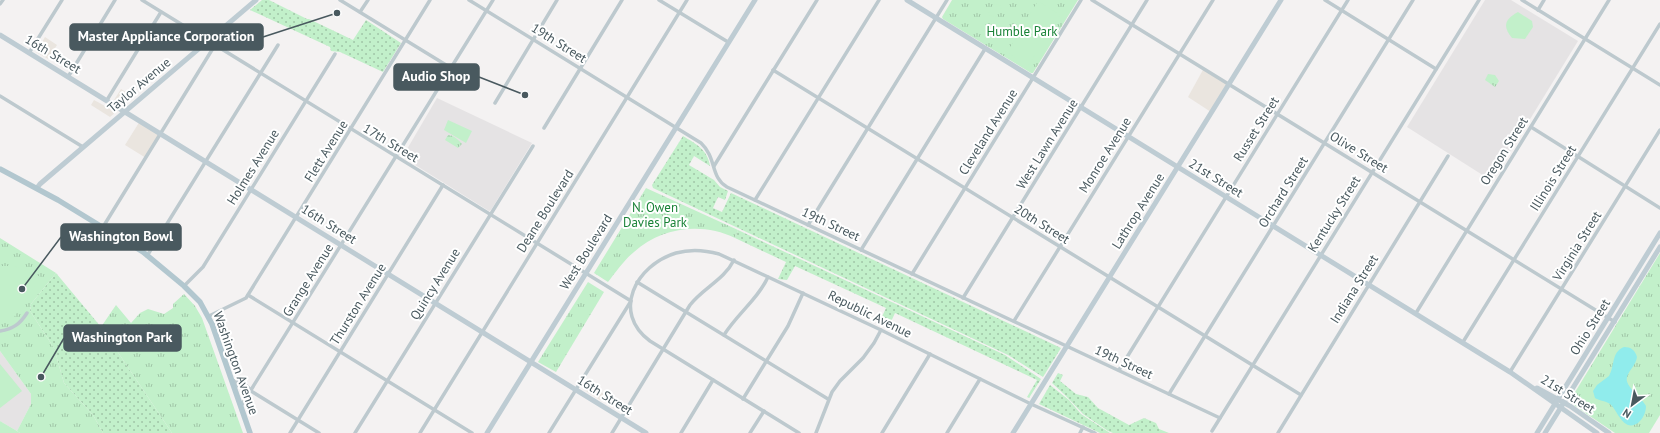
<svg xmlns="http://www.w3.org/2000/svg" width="1660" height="433" viewBox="0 0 1660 433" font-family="'PT Sans',sans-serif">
<defs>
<pattern id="grass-dots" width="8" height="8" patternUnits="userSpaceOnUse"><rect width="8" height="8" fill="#c2f0ca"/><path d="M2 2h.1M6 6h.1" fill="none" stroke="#a0c5a7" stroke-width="1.8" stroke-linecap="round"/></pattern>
<pattern id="park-tufts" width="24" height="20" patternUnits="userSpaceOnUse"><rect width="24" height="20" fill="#c2f0ca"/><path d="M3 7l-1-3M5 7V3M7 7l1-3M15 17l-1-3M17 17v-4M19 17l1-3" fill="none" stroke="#a0c5a7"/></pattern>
</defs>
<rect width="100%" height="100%" fill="#f4f2f2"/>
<g fill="#eae5df">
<path d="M45,37L57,45L48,59L36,52Z"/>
<path d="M1204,68L1229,84L1211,112L1188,97Z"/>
<path d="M121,89L134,97L123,105L114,100Z"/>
<path d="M94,100L116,112L110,117L91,105Z"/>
<path d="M140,121L161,134L146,158L125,145Z"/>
<path d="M587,383L604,394L600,400L583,389Z"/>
</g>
<g fill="#e5e3e4">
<path d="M1485,0H1511L1578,41L1492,181L1407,127Z"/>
<path d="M437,98L532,143L491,210L489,211L404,158L403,156Z"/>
<path d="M0,351L31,394V404L17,431L0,421Z"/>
</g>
<g fill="url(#grass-dots)">
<path d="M262,0H269L307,19H309L353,40L366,20L401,43L383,72L340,52L331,51L330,47L250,10Z"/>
<path d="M683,136C696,144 708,150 710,166L694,156L689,165L714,180L720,187L728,191L725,200L718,197L713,208L722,212L731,193L1061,348L1043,377L1008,355L653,188L652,185Z"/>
<path d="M738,230L1005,355L1041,379L1029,398L1027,397L1037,380L895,313L888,328L879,323L886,308L795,266L787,280L778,279L786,262L735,238Z"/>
<path d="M56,273L101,327L172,433H103L93,415L64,383L54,348L30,311L31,304Z"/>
<path d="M1058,373L1063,375L1060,381L1076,394L1088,397L1098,408L1129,425L1144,418L1156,423L1159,429L1169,433H1113L1108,431L1083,414L1066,396L1052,383Z"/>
<path d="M1050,385L1069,400L1081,414L1110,433H1100L1039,404Z"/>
</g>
<g fill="url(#park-tufts)">
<path d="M952,0H1078L1033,73H1031L943,19L942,17Z"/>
<path d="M1488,74L1495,75L1499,81L1495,87L1485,80Z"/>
<path d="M448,135C453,135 459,140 462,144L458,148L445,140Z"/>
<path d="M646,188L738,230L735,238C702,222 662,227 634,252C624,260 616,272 608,282L594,273Z"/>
<path d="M0,238L56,273L31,304L30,311L54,348L64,383L93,415L103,433H20L17,431L31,404V394L0,351Z"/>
<path d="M1660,253V415L1649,433H1615L1569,402Z"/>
<path d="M588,282L604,292L556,372L538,362Z"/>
<path d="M184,294L195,306L202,318L243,433H172L101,327L116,305L131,323L140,313L148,309L164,314L173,308V304Z"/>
</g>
<g fill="#c2f0ca">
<path d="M1038,1L1060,15L1028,66L1007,52Z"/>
<path d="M995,3L1002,7L995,18L988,14Z"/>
<path d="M1518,12L1532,21L1533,27L1525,39L1512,38C1502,26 1505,19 1518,12Z"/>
<path d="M448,120L472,131L466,143L444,130Z"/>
<path d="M0,266H14L41,277L10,323H5L0,320Z"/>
<path d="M0,364L22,391L0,408Z"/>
<path d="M0,421L17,431L20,433H0Z"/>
</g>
<path fill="#90ecec" d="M1624,347C1631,347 1635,350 1637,357C1636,365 1629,370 1627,377C1624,386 1642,398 1646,406C1646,412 1643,419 1638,423C1623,433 1617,409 1610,404C1606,401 1600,401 1595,398L1593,391L1597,385L1609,376C1615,366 1611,352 1624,347Z"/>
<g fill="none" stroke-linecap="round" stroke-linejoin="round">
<g stroke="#bdc9ce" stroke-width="3.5">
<path d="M142,0L631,301L549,433"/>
<path d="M340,0L451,68"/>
<path d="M469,0L701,143C717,158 710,177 727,187L1220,418"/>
<path d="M659,0L728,42"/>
<path d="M1092,0L1615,322"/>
<path d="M1325,0L1436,69"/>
<path d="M1522,0L1660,85"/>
<path d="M0,4L3,0"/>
<path d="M1538,10L1544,0"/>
<path d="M360,12L368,0"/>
<path d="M29,53L62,0"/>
<path d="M773,70L1301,395"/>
<path d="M68,77L115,0"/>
<path d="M0,96L83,147"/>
<path d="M107,100L161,12"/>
<path d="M495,103L557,0"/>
<path d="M1531,127L1660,208"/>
<path d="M544,128L622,0"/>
<path d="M714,166L817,0"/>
<path d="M755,200L879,0"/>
<path d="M808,225L947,0"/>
<path d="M103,227L215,45"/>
<path d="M861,250L985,49"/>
<path d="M147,256L278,45"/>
<path d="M912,274L1081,0"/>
<path d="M637,282L828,399"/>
<path d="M184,286L203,267L335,54"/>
<path d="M248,295L472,433"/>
<path d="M963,298L1147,0"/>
<path d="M1416,313L1609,0"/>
<path d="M209,316L246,298L430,0"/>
<path d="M1014,321L1213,0"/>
<path d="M0,331C13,329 20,324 27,313"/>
<path d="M724,335C737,314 758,299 768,277"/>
<path d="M1463,342L1660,24"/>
<path d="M1119,370L1348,0"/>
<path d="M1510,372L1660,130"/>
<path d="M231,380C239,382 247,384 251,391L319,433"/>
<path d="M233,382L247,392L251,391"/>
<path d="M1169,394L1413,0"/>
<path d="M743,399L788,326L803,293"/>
<path d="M241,406L493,0"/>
<path d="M1212,431L1479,0"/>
<path d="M290,433L443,185"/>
<path d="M355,433L533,146"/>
<path d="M420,433L687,0"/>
<path d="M612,433L690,305C703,288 724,280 734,260"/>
<path d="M681,433L713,380"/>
<path d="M750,433L764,411"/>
<path d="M799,433L650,341C611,312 636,265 676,253C690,249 705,250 719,254L881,330L1031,404L1095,433"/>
<path d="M816,433L832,392L840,381L863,358L874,343L881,330"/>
<path d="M882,433L930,354"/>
<path d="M947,433L980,379"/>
<path d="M1080,433L1083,427"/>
<path d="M1278,433L1448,156"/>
</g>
<g stroke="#beccd3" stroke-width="5">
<path d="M907,0L1510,372L1597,433"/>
<path d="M0,35L646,433"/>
<path d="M37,188L40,184L256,0"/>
<path d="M1537,388L1570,406L1609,433"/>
<path d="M487,433L755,0"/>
<path d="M1013,433L1281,0"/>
<path d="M1537,433L1660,233"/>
<path d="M1545,433L1660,247"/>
</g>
<path stroke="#b2c7cf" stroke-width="5.5" d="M0,169L58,200L143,252L184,286L200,302L212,324L250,433"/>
</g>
<g text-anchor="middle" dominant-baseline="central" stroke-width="4" stroke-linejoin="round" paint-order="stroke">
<g font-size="13" fill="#198237" stroke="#fff">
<text x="1022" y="31">Humble Park</text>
<text x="655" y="207">N. Owen<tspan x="655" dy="15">Davies Park</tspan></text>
</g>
<g font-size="13" fill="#49595f" stroke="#fff">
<text transform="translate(559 43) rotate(32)">19th Street</text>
<text transform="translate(53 54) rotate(31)">16th Street</text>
<text transform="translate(139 85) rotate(-40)">Taylor Avenue</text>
<text transform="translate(1256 129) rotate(-58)">Russet Street</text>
<text transform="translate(988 132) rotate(-58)">Cleveland Avenue</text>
<text transform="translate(391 143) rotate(31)">17th Street</text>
<text transform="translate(1047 144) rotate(-58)">West Lawn Avenue</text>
<text transform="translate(326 151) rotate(-58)">Flett Avenue</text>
<text transform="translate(1504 151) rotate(-58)">Oregon Street</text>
<text transform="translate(1359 152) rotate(32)">Olive Street</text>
<text transform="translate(1105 155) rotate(-58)">Monroe Avenue</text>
<text transform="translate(253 167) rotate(-58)">Holmes Avenue</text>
<text transform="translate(1216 178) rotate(32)">21st Street</text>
<text transform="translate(1553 178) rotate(-58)">Illinois Street</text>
<text transform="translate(1283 192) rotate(-58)">Orchard Street</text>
<text transform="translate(545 211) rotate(-58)">Deane Boulevard</text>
<text transform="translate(1138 211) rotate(-58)">Lathrop Avenue</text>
<text transform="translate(1334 214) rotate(-58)">Kentucky Street</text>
<text transform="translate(329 224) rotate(32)">16th Street</text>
<text transform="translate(831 224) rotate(25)">19th Street</text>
<text transform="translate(1042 224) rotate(32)">20th Street</text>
<text transform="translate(1577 246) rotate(-58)">Virginia Street</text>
<text transform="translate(586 252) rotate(-58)">West Boulevard</text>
<text transform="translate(308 280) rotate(-58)">Grange Avenue</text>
<text transform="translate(435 284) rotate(-58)">Quincy Avenue</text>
<text transform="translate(1354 289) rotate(-58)">Indiana Street</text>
<text transform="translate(358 304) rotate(-58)">Thurston Avenue</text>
<text transform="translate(870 314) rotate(26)">Republic Avenue</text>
<text transform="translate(1590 327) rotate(-58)">Ohio Street</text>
<text transform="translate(1124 362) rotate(25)">19th Street</text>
<text transform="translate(236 363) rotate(70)">Washington Avenue</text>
<text transform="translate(1568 394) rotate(32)">21st Street</text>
<text transform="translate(605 395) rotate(32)">16th Street</text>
</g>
</g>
<path fill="none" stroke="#49595f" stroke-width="1.5" d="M337 13L263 37M525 95L479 77M22 289L61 237M41 377L64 338"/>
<g fill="#49595f" stroke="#fff" stroke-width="1.5">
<circle cx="337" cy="13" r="4"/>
<circle cx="525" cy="95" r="4"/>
<circle cx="22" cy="289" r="4"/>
<circle cx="41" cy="377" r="4"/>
</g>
<g fill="#49595f" stroke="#49595f" stroke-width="1.5">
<rect x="70" y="24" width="193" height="26" rx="4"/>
<rect x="394" y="64" width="85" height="26" rx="4"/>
<rect x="61" y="224" width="120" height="26" rx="4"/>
<rect x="64" y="325" width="117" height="26" rx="4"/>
</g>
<g font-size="14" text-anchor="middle" font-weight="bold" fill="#fff">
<text x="166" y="41">Master Appliance Corporation</text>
<text x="436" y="81">Audio Shop</text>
<text x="121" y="241">Washington Bowl</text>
<text x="122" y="342">Washington Park</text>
</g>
<g transform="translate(1632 405) rotate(212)" stroke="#ffffff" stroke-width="3" paint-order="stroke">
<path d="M0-3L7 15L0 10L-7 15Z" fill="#49595f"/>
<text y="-6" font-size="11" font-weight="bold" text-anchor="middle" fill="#49595f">N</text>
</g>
</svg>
